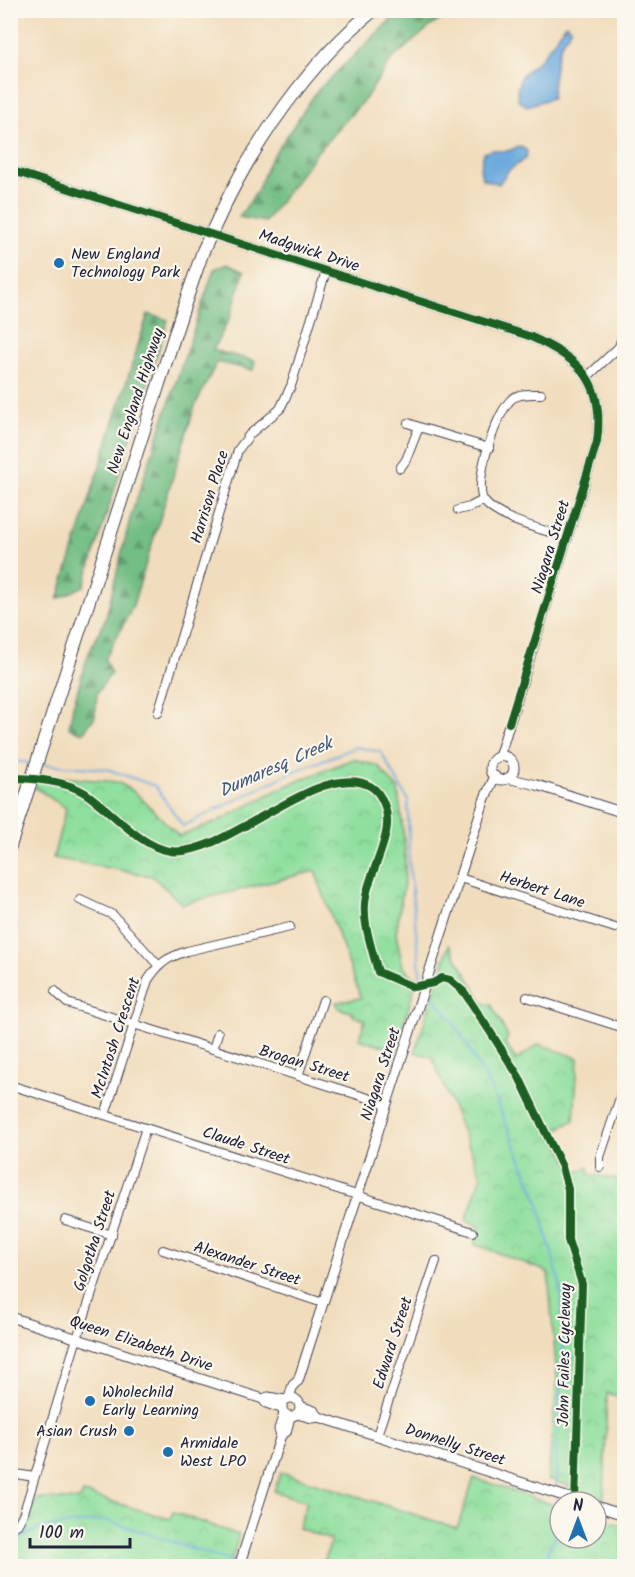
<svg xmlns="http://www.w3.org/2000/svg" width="635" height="1577" viewBox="0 0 635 1577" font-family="Kalam,sans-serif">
<defs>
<pattern id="forest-firs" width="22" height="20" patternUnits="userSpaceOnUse" patternTransform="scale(1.5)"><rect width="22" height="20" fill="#73be85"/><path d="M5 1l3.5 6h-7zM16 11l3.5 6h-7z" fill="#5e9a6e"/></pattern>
<pattern id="park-crowns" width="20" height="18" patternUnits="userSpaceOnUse" patternTransform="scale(1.5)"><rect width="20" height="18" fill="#8fdf9e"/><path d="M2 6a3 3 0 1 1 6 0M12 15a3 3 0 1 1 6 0" fill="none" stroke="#7bbf89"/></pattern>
</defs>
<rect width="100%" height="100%" fill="#fbf7ec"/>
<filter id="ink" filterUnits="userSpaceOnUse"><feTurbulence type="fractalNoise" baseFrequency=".0167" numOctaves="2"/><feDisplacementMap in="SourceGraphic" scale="12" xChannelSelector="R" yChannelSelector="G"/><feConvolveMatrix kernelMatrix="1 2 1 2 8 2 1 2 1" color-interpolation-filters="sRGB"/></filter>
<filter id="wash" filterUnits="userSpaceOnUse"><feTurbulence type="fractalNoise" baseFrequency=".008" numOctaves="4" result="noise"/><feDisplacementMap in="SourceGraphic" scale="24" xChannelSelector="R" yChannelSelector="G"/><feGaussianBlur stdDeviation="1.35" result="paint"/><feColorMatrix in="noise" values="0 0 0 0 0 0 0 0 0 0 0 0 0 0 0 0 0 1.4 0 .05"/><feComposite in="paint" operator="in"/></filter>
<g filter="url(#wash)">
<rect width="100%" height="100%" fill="#f1ddbd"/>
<g fill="url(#forest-firs)" stroke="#4a7060" stroke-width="1.5">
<path d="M401,10L455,11L432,25L392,59L365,99L317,152L265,222L239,217L257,191L269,162L317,91Z"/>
<path d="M227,264L244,272L231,315L213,350L255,361L253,370L217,362L195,406L132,608L105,659L111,674L97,693L95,717L83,733L69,728L73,706L88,655L106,617L130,519L214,269Z"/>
<path d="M148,314L168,320L84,586L58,599Z"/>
</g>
<g fill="url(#park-crowns)" stroke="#58806c" stroke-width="1.5">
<path d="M353,759L378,766L398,789L405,847V875L396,934L403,967L417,980L395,1050L359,1039L365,1020L353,1016L354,1013L338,1008L336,1002L361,998L315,871L182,904L152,876L53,858L66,808L34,787L38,775L118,782L136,793L179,836L219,821L283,787Z"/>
<path d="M449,945L484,1004H491L508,1037L505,1043L516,1060L539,1044L578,1058L574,1120L553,1132L574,1173L589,1167V1174L624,1181V1398L607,1393L604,1498L548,1479L557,1378L548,1272L474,1244L479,1226L466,1220L481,1176L432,1057L415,1052Z"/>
<path d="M281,1472L457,1528L474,1478L560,1507V1538H596V1518L624,1526V1566H323L331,1540L298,1528L307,1502L274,1491Z"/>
<path d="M83,1493L170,1519L173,1512L239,1535L230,1566H36L19,1561L12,1547L37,1499L80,1500Z"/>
</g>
<g fill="#6caade" stroke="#47668c" stroke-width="1.5">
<path d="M566,24L571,28C569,35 563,38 561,45C554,62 553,80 552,98L527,106L518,100L517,91L521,76L542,57Z"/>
<path d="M517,147L523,148L527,151L526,158L508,171L499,184L482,179L480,168L484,153C497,145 501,157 517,147Z"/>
</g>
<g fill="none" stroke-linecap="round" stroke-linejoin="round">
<g stroke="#6caade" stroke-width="2">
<path d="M10,761L32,763"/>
<path d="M40,764L107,769L155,786L183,826L290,773L356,747L381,752L408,800L409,863L421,980"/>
<path d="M430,992L456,1026L492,1090L537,1198L560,1284L564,1336L556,1451V1490"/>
<path d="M10,1544L40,1528L106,1520L236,1563"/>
<path d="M242,1565L248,1566"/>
<path d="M549,1566L548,1551L556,1534L558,1522L556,1495"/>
</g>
</g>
</g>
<g filter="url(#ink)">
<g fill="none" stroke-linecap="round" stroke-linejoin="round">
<defs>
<g id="minor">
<path d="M587,377L619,347L624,331"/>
<path d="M541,394C532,394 521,393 513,398C497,409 472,484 484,501C498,520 546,530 568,538"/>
<path d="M408,423L419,427"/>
<path d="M400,468L406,460L419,427L489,448"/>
<path d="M458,510L470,507L483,500"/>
<path d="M158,713L238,450L250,434L280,409L291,386L326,271"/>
<path d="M460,878L615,928"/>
<path d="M80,900L113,915L158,965"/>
<path d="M55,991L67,1003L387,1104"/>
<path d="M527,997L624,1028"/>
<path d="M213,1049L218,1033"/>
<path d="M298,1076L323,1000"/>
<path d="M10,1085L473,1232"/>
<path d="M105,1115L148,980C160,962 167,958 187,951L290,927"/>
<path d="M600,1167V1157L624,1086"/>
<path d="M65,1220L112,1235"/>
<path d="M163,1250L323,1303"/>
<path d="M377,1435L436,1261"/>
<path d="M10,1473L34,1477"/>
<path d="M10,1529L18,1524L24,1512L74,1348L146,1128"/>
</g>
<g id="tertiary">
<path d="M10,170L529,336C581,359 605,382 597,442L499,757"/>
<circle cx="502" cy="768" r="12"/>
<path d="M507,778L537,785L624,813"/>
<path d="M10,1317L263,1399L266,1403L281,1408"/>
<circle cx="291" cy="1407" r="9"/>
<path d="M289,1398L293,1385L298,1381L485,798L495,776"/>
<path d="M263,1399L268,1397L284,1400"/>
<path d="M300,1406L314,1411L319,1417"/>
<path d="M297,1414L312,1418L319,1417L582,1502"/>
<path d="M281,1435L279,1429L284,1414"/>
<path d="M596,1506L624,1515"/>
<path d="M239,1566L281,1435L286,1432L290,1417"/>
</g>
<g id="trunk">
<path d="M218,219C252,145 310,61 374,10"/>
<path d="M10,846L183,309L203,251"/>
</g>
</defs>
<use href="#minor" stroke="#413e4e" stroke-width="10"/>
<use href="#tertiary" stroke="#413e4e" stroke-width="11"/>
<use href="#trunk" stroke="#413e4e" stroke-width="14"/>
<use href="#minor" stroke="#fff" stroke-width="8"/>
<use href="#tertiary" stroke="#fff" stroke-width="9"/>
<use href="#trunk" stroke="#fff" stroke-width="12"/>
<defs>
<path id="trunk-bridge" d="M203,251L218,219"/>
</defs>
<use href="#trunk-bridge" stroke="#413e4e" stroke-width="14" stroke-linecap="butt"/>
<use href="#trunk-bridge" stroke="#fff" stroke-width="12"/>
<defs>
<g id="cycleway">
<path d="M10,170L529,336C581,359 605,382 597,442L509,723"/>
<path d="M10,778C33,778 66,781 85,793C111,810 140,847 170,851C215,858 292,787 341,782C354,780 370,782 378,793C402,825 372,863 366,896C361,921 372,948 378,972L413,987L433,983L442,978L450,980L464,992L491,1033L519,1077L562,1167L568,1189V1240L582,1284L575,1502"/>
</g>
</defs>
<use href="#cycleway" stroke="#fbf7ec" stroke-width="11"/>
<use href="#cycleway" stroke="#1b5e20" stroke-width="8"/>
</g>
</g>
<g fill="#1f6fb2" stroke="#fbf7ec" stroke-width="2">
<circle cx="59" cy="263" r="6"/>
<circle cx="90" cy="1401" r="6"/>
<circle cx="129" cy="1431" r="6"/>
<circle cx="168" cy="1452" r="6"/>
</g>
<g text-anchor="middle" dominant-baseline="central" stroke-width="4.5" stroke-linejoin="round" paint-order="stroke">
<g font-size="16" fill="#22223b" stroke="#fbf7ec">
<text transform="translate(309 251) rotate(18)">Madgwick Drive</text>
<text transform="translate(136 401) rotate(-72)">New England Highway</text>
<text transform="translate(210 497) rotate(-73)">Harrison Place</text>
<text transform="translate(551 547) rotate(-73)">Niagara Street</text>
<text transform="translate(542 890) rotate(18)">Herbert Lane</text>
<text transform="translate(116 1038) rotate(-72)">McIntosh Crescent</text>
<text transform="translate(304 1064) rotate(17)">Brogan Street</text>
<text transform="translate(381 1074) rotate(-72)">Niagara Street</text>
<text transform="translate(246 1146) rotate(18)">Claude Street</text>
<text transform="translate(95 1241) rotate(-72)">Golgotha Street</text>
<text transform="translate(247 1264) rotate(18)">Alexander Street</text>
<text transform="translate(393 1343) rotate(-72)">Edward Street</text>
<text transform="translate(141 1344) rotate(18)">Queen Elizabeth Drive</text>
<text transform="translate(565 1355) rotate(-89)">John Failes Cycleway</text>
<text transform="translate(455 1445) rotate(18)">Donnelly Street</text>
</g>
<g font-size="16" fill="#22223b" stroke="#fbf7ec" text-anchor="start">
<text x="71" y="254">New England<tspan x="71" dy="18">Technology Park</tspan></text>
<text x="102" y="1392">Wholechild<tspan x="102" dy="18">Early Learning</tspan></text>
<text x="117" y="1431" text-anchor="end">Asian Crush</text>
<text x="180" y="1443">Armidale<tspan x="180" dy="18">West LPO</tspan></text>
</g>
<g font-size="18" font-style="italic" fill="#40587c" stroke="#fbf7ec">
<text transform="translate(276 768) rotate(-24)">Dumaresq Creek</text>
</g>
</g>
<rect width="635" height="1577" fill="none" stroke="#fbf7ec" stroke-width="36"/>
<g transform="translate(578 1520)"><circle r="28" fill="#fbf7ec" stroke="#a4a2a5" stroke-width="1.5"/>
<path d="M0-4.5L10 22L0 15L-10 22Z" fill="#1f6fb2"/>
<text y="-9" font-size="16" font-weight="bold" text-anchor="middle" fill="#22223b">N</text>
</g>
<path d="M30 1538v9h100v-9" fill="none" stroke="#22223b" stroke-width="3"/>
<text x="39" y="1538" font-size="18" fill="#22223b" stroke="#fbf7ec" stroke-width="4.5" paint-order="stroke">100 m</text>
</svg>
